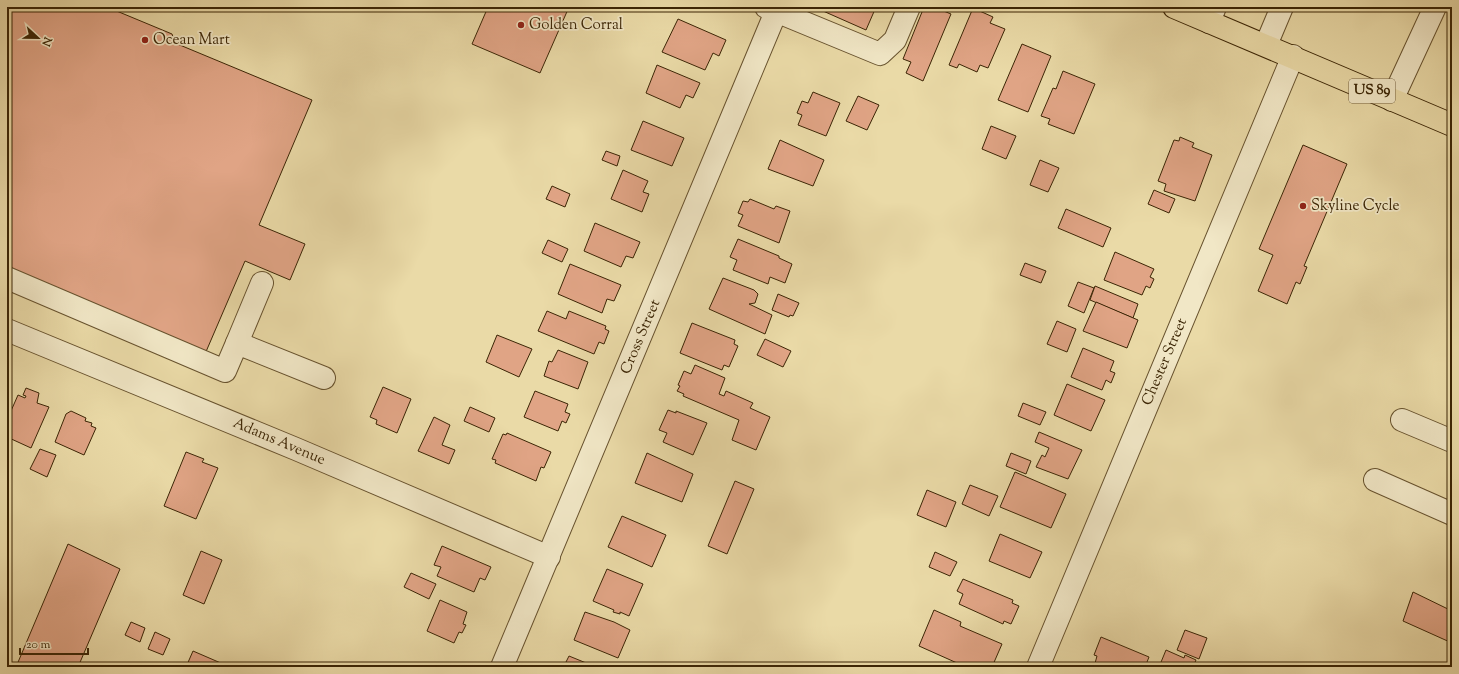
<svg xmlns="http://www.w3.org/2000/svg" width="1459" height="674" viewBox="0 0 1459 674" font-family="'Sorts Mill Goudy',serif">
<rect width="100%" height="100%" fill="#eadaa7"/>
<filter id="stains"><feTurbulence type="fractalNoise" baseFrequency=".005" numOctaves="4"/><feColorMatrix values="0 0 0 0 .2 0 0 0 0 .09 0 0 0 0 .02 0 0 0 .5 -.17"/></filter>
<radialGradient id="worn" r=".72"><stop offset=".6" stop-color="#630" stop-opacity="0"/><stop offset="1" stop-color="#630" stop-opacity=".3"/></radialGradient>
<g fill="#e0a485" stroke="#3b2505">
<path d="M7,7H107L172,34L175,43L312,100L259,225L305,244L290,280L245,261L205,354L7,271Z"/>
<path d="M488,7H569L540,73L472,44Z"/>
<path d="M814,7H876L866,30Z"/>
<path d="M924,7H934L951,14L923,81L906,73L911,62L903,59Z"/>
<path d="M973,8L993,17L990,23L1005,29L988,68L980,65L977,72L959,64L957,68L949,65Z"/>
<path d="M678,19L726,40L719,56L713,53L705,70L662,52Z"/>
<path d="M1022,44L1051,56L1028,112L998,100Z"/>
<path d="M657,65L700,83L693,98L686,95L680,108L646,93Z"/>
<path d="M1063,71L1095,84L1074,134L1048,124L1050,119L1041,116L1053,88L1056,89Z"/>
<path d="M813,92L840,103L826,136L798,125L802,115L797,113L802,101L808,103Z"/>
<path d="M858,96L879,105L867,130L846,121Z"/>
<path d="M643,121L684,138L672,166L631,150Z"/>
<path d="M991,126L1016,136L1006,159L982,149Z"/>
<path d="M1180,137L1194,143L1192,147L1212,155L1195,201L1164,191L1166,184L1158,181L1174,140L1179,141Z"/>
<path d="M780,140L824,160L813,186L768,169Z"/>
<path d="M1303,145L1347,164L1304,266L1307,267L1300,284L1296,282L1287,304L1258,291L1273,255L1259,249Z"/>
<path d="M606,151L620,156L617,166L602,160Z"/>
<path d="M1040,160L1059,168L1048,192L1030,185Z"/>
<path d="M623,170L648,181L643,192L649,194L642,212L611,199Z"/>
<path d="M552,186L570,194L565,207L546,199Z"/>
<path d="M1154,190L1175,199L1169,213L1148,204Z"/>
<path d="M750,199L774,209L776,206L790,211L779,243L738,226L743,215L738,213L743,201L748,202Z"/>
<path d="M1066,209L1111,228L1103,247L1058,228Z"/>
<path d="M595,223L640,242L633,258L626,256L621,267L584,251Z"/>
<path d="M738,239L779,256V258L792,264L785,283L770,277L768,284L733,270L737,260L730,257Z"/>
<path d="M548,240L568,249L562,262L542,253Z"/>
<path d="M1115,252L1154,269L1150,277L1154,279L1150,288L1146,286L1142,295L1104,280Z"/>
<path d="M1025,263L1046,271L1041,283L1020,275Z"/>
<path d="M570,264L621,285L614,301L607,299L602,313L558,294Z"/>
<path d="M723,278L754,290L758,294L755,303L749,304L772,315L765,334L709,309Z"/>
<path d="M1078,282L1094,288L1084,313L1068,306Z"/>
<path d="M1095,286L1138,304L1133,318L1090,300Z"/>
<path d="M778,294L799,303L793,316L790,315L789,317L772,310Z"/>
<path d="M1096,302L1138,320L1127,348L1083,331Z"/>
<path d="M547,311L566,319L569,311L606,326L605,329L609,331L604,344L599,342L594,354L538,331Z"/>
<path d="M1057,321L1076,329L1067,352L1047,344Z"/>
<path d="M692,323L735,340L734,344L738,346L729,367L724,365L722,370L680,353Z"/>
<path d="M497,335L532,349L519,377L486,362Z"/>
<path d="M765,339L791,351L783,367L757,355Z"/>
<path d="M1083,348L1114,361L1110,371L1115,373L1111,383L1106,380L1102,390L1071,377Z"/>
<path d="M558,350L588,362L578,389L544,376L549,361L552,362Z"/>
<path d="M695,365L725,378L719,394L724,396L726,391L753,403L750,408L770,417L756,450L732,440L739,420L683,396L684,394L677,391L680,386L678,385L684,371L691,374Z"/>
<path d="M1067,384L1105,400L1091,431L1054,415Z"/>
<path d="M383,387L411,399L397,433L376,424L377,420L370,417Z"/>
<path d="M26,388L39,393L37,403L49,407L31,448L7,437V420L18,395L25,398L26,396L23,395Z"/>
<path d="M535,391L568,404L565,412L570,414L566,423L562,421L558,431L524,417Z"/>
<path d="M1023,403L1046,412L1040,425L1018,416Z"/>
<path d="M470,407L495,418L489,432L464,421Z"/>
<path d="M668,410L676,413V411L707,423L693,455L663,442L667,433L659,430Z"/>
<path d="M71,411L86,418L85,421L92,423L91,426L96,428L84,455L55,442L66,414Z"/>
<path d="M434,417L450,425L442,445L455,450L449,464L418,451Z"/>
<path d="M1039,432L1082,450L1068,479L1036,467L1042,455L1045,457L1049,448L1035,442Z"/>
<path d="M507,433L551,452L544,468L541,467L536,481L495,463L496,460L492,459L503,434L506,435Z"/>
<path d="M40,449L56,455L47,477L30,469Z"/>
<path d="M186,452L204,459L202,462L218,468L196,519L164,506Z"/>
<path d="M647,453L693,474L682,502L635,483Z"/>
<path d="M1011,453L1031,461L1026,474L1006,466Z"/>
<path d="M1015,472L1066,494L1051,528L1000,507Z"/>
<path d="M735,481L754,489L727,554L708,546Z"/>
<path d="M970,485L998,496L989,516L962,504Z"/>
<path d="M927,490L956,502L946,527L917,515Z"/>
<path d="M622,516L666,535L652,567L608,547Z"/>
<path d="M1000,534L1042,552L1030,578L989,561Z"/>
<path d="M68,544L120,569L78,667H16Z"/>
<path d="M442,546L491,567L485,580L480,578L474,592L437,576L441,567L434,565Z"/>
<path d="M201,551L222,560L204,604L183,595Z"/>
<path d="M935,552L957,562L950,576L929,567Z"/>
<path d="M607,569L643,584L629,616L620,612V614L613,612L614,610L593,601Z"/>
<path d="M411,573L436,584L429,599L404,587Z"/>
<path d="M963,579L1013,600L1012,603L1019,606L1011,624L1004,621L1003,624L959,604L963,594L957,591Z"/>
<path d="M1413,592L1452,611V643L1403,621Z"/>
<path d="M440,600L467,612L463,624L466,625L462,633L459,632L454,643L427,631Z"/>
<path d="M934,610L961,622L960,626L1002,644L992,667H966L919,646Z"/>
<path d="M585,612L614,622L630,630L618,658L574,640Z"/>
<path d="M131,622L145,628L140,642L125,635Z"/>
<path d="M1185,630L1207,638L1199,659L1177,650Z"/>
<path d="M155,632L170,639L163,655L148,649Z"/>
<path d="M1101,637L1149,657L1145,667H1094L1097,656L1094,655Z"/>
<path d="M1166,650L1184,658L1185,655L1196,660L1193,667H1159Z"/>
<path d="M193,651L230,667H186Z"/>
<path d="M569,656L596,667H561L563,663L565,664Z"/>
</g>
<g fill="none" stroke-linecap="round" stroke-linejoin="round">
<defs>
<g id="minor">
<path d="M766,7L880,54L895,40L909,7"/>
<path d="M1209,22L1215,7"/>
<path d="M1266,45L1282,7"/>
<path d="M1392,100L1435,7"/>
<path d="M7,278L225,371L237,343L324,378"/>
<path d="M7,330L296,449L549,557"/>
<path d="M237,343L262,283"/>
<path d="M1402,420L1452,441"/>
<path d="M1375,480L1452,514"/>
<path d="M502,667L778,7"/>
<path d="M1038,667L1293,56"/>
</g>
<path id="major" d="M1174,7L1452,125"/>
</defs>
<use href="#minor" stroke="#67522e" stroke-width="24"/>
<use href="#major" stroke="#3b2505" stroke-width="24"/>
<use href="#minor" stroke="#f1e7c6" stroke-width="22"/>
<use href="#major" stroke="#eadaa7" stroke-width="22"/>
</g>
<g fill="#8f2418" stroke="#f1e7c6" stroke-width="1.5">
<circle cx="521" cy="25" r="4"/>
<circle cx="145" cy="40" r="4"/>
<circle cx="1303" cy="206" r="4"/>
</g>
<g text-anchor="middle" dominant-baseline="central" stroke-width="3.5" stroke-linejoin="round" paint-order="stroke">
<rect fill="#f1e7c6" stroke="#725f3f" stroke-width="1" x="1349" y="79" width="46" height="24" rx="3"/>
<g font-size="14" font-weight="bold" fill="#3b2505">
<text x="1372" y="91">US 89</text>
</g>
<g font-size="15" fill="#3b2505" stroke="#f1e7c6" text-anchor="start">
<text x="529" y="25">Golden Corral</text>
<text x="153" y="40">Ocean Mart</text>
<text x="1311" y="206">Skyline Cycle</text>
</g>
<g font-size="15" fill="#3b2505" stroke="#f1e7c6">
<text transform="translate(641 337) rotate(-67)">Cross Street</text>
<text transform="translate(1165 362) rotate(-67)">Chester Street</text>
<text transform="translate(279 442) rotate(23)">Adams Avenue</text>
</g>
</g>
<rect width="1459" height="674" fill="none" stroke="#eadaa7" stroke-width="24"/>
<rect x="8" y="8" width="1443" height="658" fill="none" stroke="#3b2505" stroke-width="2"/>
<rect x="12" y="12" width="1435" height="650" fill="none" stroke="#3b2505"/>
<g transform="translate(38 38) rotate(112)" stroke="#f1e7c6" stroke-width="3" paint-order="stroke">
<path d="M0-3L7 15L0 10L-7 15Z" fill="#3b2505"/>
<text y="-6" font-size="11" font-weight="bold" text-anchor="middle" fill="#3b2505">N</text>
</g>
<path d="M20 648v6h68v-6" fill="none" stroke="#3b2505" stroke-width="2"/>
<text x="26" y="648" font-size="12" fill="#3b2505" stroke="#f1e7c6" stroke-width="3" paint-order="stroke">20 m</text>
<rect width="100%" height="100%" filter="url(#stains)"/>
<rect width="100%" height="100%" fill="url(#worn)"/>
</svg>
